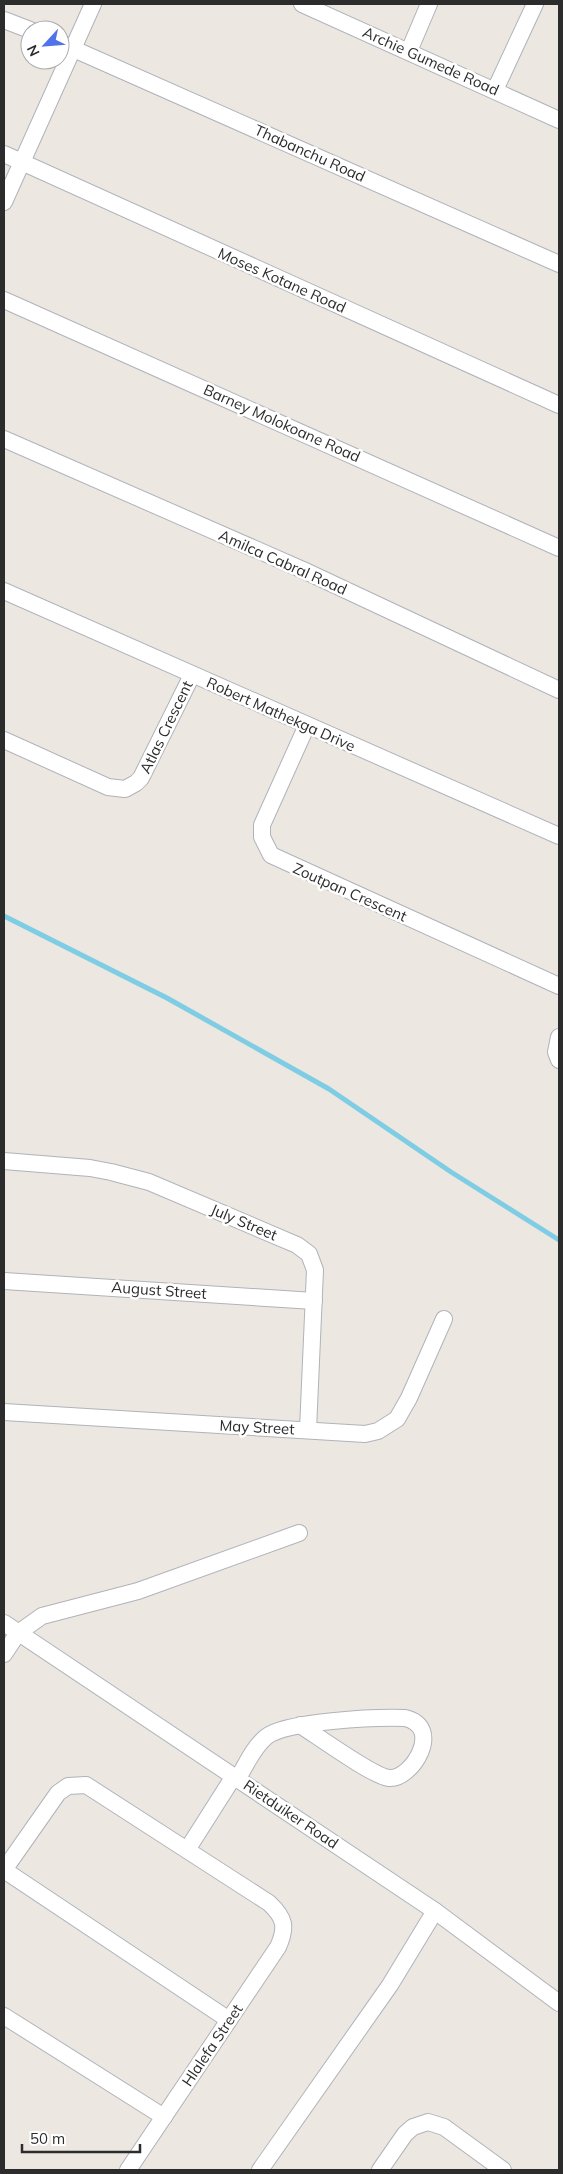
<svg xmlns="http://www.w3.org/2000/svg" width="563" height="2174" viewBox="0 0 563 2174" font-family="Mulish,sans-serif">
<rect width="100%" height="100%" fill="#ece7e0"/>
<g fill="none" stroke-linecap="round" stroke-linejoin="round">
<path stroke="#7ecde4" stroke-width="5" d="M4,916L167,998L329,1089L451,1172L559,1240"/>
<defs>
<g id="minor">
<path d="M302,4L559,120"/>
<path d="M4,20L30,30"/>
<path d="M60,43L559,264"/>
<path d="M409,51L429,4"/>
<path d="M495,90L535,4"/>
<path d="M4,154L559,405"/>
<path d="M4,202L93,4"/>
<path d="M4,300L559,548"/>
<path d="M4,439L303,570L559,690"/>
<path d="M4,591L559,836"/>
<path d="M307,725L262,825V837L271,855L559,986"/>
<path d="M4,740L108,787L125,789L136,783L141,778L192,675"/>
<path d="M559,1037L556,1052L559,1060"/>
<path d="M4,1161L90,1168L111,1172L149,1182L297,1245L309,1254L315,1270L308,1430"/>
<path d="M4,1281L314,1301"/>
<path d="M4,1412L365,1434L378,1431L397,1419L409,1398L444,1319"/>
<path d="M4,1623L435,1911L559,2003"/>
<path d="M4,1654L18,1633L42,1616L138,1591L299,1533"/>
<path d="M238,1778C246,1765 253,1748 266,1737C285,1721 377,1717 405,1718C444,1727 412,1780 389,1778C374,1777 316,1735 300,1725"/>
<path d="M187,1850L234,1776"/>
<path d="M4,1870L58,1793L68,1786L86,1785L269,1903C285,1918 287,1927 278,1947L128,2170"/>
<path d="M4,1870L229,2020"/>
<path d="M4,2016L164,2117"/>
<path d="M260,2170L390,1985L435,1911"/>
<path d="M380,2170L405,2134L413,2127L428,2122L444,2127L503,2170"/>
</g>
</defs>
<use href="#minor" stroke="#b0b3bb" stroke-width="18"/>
<use href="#minor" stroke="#fff" stroke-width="16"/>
</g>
<g text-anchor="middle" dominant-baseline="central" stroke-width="5" stroke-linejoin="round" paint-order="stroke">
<g font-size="15" fill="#2c2c2c" stroke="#fff">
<text transform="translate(431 61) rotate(24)">Archie Gumede Road</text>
<text transform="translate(310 153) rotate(24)">Thabanchu Road</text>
<text transform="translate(282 280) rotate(24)">Moses Kotane Road</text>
<text transform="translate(282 423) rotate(24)">Barney Molokoane Road</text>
<text transform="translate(283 562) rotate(24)">Amilca Cabral Road</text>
<text transform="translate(281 714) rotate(24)">Robert Mathekga Drive</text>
<text transform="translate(166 727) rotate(-64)">Atlas Crescent</text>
<text transform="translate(350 892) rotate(24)">Zoutpan Crescent</text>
<text transform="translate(244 1222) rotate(23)">July Street</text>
<text transform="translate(159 1290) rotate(4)">August Street</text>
<text transform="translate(257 1427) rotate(3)">May Street</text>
<text transform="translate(291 1814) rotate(34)">Rietduiker Road</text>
<text transform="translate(212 2045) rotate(-56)">Hlalefa Street</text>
</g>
</g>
<rect width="563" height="2174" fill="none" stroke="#2c2c2c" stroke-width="10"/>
<g transform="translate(45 45) rotate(244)"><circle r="24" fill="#ffffff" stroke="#ababab"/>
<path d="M0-4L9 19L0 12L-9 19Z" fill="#5173e9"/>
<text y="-8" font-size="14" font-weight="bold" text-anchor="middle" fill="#2c2c2c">N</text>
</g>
<path d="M22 2144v8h118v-8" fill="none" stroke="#2c2c2c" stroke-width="2.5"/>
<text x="30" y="2144" font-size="15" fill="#2c2c2c" stroke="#ffffff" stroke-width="4" paint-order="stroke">50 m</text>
</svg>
